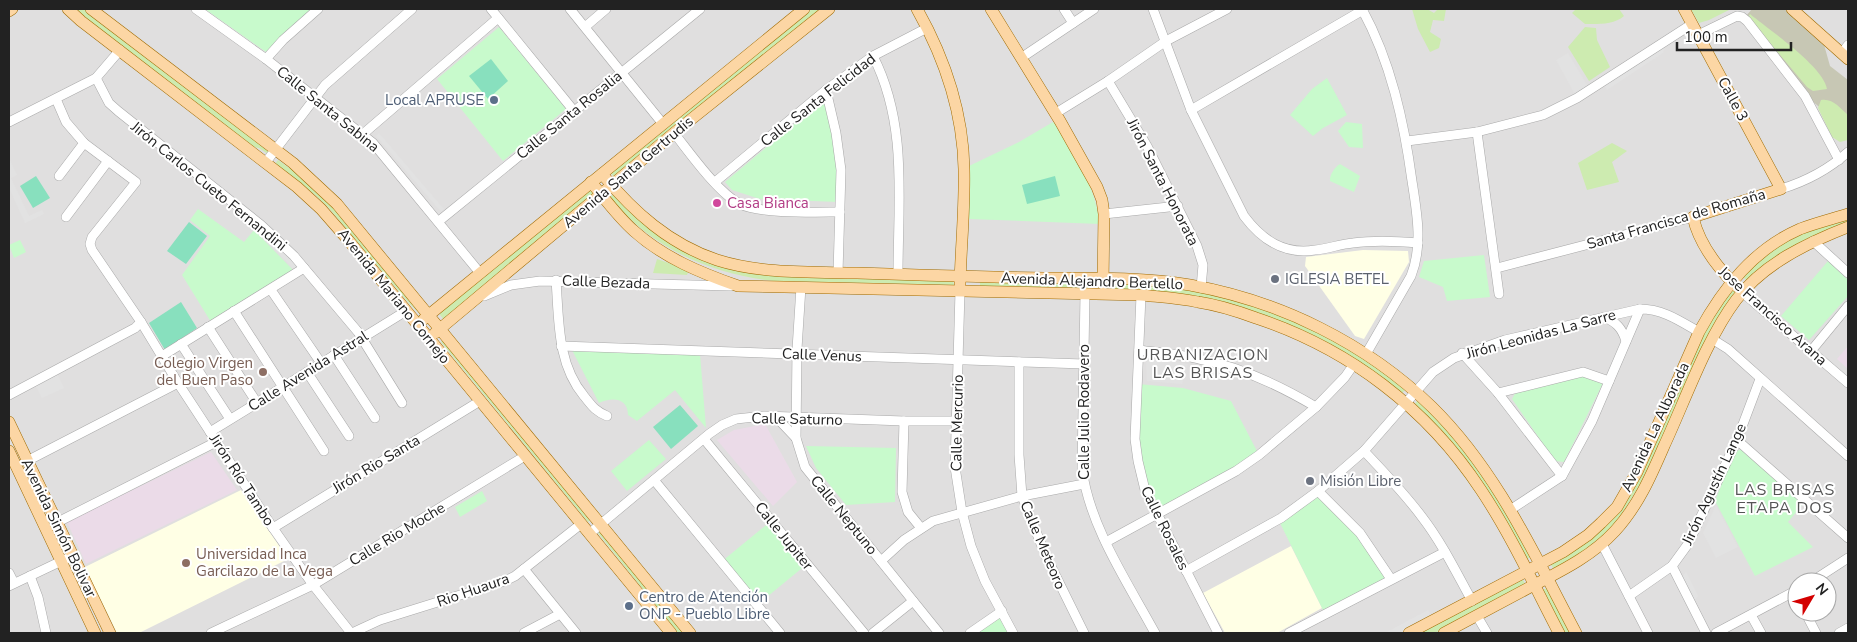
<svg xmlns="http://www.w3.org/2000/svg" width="1857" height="642" viewBox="0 0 1857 642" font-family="'Nunito Sans',sans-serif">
<rect width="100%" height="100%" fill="#f2efe9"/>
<path fill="#e0dfdf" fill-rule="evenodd" d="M9,9H1848V633H9ZM1797,582H1827V612H1797Z"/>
<g fill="#ebdbe8">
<path d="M1848,346V369L1837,359Z"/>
<path d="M765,424L797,482L773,506L717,440L734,430Z"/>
<path d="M211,452L237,490L86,564L67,522Z"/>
</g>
<g fill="#ffffe5">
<path d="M1363,250L1408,251L1409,262L1364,339L1355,336L1305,266L1306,257Z"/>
<path d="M241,490L288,559L139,633H117L85,567Z"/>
<path d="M1291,546L1322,608L1277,633H1225L1203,593Z"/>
</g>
<path fill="#c7c7b4" d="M1752,9H1786L1823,41L1830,66L1848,80V132L1810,99L1793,73L1746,16Z"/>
<g fill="#cdebb0">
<path d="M76,9H87L269,150L268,154L259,148L253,147L85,19Z"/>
<path d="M812,9H824L614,177L610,172Z"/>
<path d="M1412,9H1427L1434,13L1438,9H1446L1444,21L1433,20L1430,32L1441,39L1439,48L1430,52L1418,29Z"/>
<path d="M1576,9H1619L1624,16C1614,25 1598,24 1585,24L1572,13Z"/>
<path d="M1691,9H1731L1709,20L1699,23Z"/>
<path d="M1750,14C1768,29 1824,67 1827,89L1813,91L1807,87L1748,17Z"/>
<path d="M1585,27L1596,28L1597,40L1610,67L1589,81L1568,47Z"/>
<path d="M1821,100C1833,98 1840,108 1848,115V140L1840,142L1832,137L1818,108Z"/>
<path d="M1612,143L1627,151L1612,162L1619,182L1587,190L1578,163Z"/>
<path d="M278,160L289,168H293L317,187L422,316L408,302L328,207L314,194L275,164Z"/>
<path d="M588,188L592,190L593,196L444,320L440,315V313Z"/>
<path d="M615,193L630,209L733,269L952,277L954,285L774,281C711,274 650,248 610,197Z"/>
<path d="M1848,216V223L1747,281L1743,277L1745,271L1786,241L1805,231Z"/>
<path d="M657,259L689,270L687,275L653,273Z"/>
<path d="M980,278L1094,282L1093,288L980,286Z"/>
<path d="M1115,281L1183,287L1274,311L1350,348L1406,389L1401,394L1262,316L1114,291Z"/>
<path d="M1732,289L1739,297L1650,468L1614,527L1571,561L1554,569L1551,565L1553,561L1615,514L1700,337Z"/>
<path d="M444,338L595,517L588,522L441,342Z"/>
<path d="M1417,401L1422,403L1459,442L1480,470L1532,557L1524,560L1414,406Z"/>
<path d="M601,531L689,633H678L598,533Z"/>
<path d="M1521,577L1526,585L1435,633H1415Z"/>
<path d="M1548,588L1573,633H1564L1543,594L1544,589Z"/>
</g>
<g fill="#c8facc">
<path d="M205,9H313L266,52Z"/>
<path d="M499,27L566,109L503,161L437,79Z"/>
<path d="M1327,78L1347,115L1323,128L1313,136L1290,115L1312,89Z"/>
<path d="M823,100L834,134L840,171L838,202L760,199L732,190L725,182Z"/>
<path d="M1053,122L1055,124C1076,158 1094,183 1100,224L969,219V166L1019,142Z"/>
<path d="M1346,122L1362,124L1363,148L1349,147L1338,131Z"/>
<path d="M1340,164L1360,176L1354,192L1330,181C1329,175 1335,167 1340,164Z"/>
<path d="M198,209L244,242L254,230L295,272L211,322L182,275L210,236L190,220Z"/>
<path d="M20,240L26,252L14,258L9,245Z"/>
<path d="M1484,255L1490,297L1447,301L1443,287L1419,277L1424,261Z"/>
<path d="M1828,261L1848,280V296L1809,340L1781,316Z"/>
<path d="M571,348L700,354L706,428L675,390L637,421L628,415C628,397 611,397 599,403Z"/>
<path d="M1584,375L1603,383L1564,462L1555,461L1512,399L1516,392Z"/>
<path d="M1138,384L1183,388L1231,401L1259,455L1156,514L1138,461Z"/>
<path d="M649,440L666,459L627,491L611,471Z"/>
<path d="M806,446L896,448L895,502L846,505L816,468Z"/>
<path d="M1742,449L1803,504L1788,522L1813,547L1755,576L1715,501L1734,452Z"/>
<path d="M482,491L487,501L460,517L455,507Z"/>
<path d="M1317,495L1356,534L1385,575L1384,579L1323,610L1280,523Z"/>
<path d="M771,521L807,564L757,605L721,562Z"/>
<path d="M1002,611L1013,633H970Z"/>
</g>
<g fill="#88e0be">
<path d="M491,59L508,81L488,99L469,76Z"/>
<path d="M36,176L50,198L33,208L20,186Z"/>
<path d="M1055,176L1060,196L1027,204L1022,185Z"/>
<path d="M189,222L207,236L186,264L167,251Z"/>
<path d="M181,302L197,328L165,350L149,323Z"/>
<path d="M680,405L698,426L671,449L653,427Z"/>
</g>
<g fill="#e2e2e2">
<path d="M1667,41L1663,53L1607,90L1601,82Z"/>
<path d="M1568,53L1590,90L1577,98L1556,60Z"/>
<path d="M379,133L444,209L441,212L376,136Z"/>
<path d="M9,158L17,175L11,178L29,216L42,210L44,214L25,223L9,188Z"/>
<path d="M260,227L299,266L294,270L257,232Z"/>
<path d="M1151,358L1188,364L1182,384L1147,381L1146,362Z"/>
<path d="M56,372L64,388L42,398L34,383Z"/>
<path d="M1716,505L1738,547L1716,558L1703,533Z"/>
<path d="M1686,572L1698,596L1694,601L1682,577Z"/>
<path d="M1428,610L1434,620L1409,633H1385Z"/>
</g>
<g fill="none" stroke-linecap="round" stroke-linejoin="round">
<defs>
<g id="minor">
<path d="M196,9L266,59L373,143L480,273"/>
<path d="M491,9L574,111"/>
<path d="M570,9L663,124"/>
<path d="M1064,9L1073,23"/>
<path d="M1153,9L1191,110L1244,216C1262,240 1284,255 1315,250C1328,249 1340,244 1353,243C1375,240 1396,241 1418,243"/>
<path d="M1362,9C1391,62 1404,122 1412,181C1417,213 1423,246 1411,276L1366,354"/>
<path d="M585,27L606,9"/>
<path d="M1698,35L1737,16L1742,17L1747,21L1805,96L1839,160"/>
<path d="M1842,53L1848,45"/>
<path d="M873,56C908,124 898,201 898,274"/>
<path d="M1021,58L1094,9"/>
<path d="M266,59L283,40L318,9"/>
<path d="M96,78L109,103L118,111L261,225L294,256L358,332L402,403"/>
<path d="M1108,81L1147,146L1197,246L1203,265L1201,288"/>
<path d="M826,90L836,133L841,170L838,273"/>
<path d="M56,99L66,122L84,143L136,182L92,237L90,244L92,250L141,322L178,383L273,528L313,585L351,633"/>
<path d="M1191,110L1363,10"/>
<path d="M1056,113L1108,81L1166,41L1227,9"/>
<path d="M9,122L96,78L120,50"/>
<path d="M1477,132L1499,294"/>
<path d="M674,133C690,153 718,193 740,204C760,214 816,212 840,212"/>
<path d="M363,134L498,18"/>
<path d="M1407,141L1477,132L1543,115L1577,98L1692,24"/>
<path d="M266,162L325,85L412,9"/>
<path d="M59,176L84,143"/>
<path d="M715,182L826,90L873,56L927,28"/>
<path d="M1781,189C1807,181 1828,170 1848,152"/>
<path d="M1104,214L1178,206"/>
<path d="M66,217L108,161"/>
<path d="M439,221L700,9"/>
<path d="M1813,241L1848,273"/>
<path d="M1497,268L1693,217"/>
<path d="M556,280C559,320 557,364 584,396C592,406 595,411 607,416"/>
<path d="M801,287L797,349L796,438L805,467L939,633"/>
<path d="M271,290L321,363"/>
<path d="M960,291L955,467L962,512L971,546L985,581L1013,633"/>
<path d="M1742,292L1848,383"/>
<path d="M1085,294L1082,468C1089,526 1128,583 1155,633"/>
<path d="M1141,295L1135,439L1138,461L1145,490L1218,633"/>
<path d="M484,296L511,285L540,281L731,286"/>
<path d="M234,311L324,451"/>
<path d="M1604,317C1616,322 1622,328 1626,341"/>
<path d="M208,327L257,403"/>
<path d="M1712,339L1728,349L1848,456"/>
<path d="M181,344L230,419"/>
<path d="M561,346L1084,364"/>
<path d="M1139,350C1159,353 1180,354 1199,359C1241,367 1279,385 1316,407"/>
<path d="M1811,351L1848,306"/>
<path d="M1462,353L1498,393L1562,476"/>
<path d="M334,355L375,418"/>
<path d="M162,356L304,268"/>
<path d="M1019,362V455L1022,496L1045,554L1084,633"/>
<path d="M307,372L349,436"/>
<path d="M1498,393L1583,372L1609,381"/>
<path d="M9,395L135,328L141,322"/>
<path d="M775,416L796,438"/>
<path d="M904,421L902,492L908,512L921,528"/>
<path d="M210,432L406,311"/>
<path d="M704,439L864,633"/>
<path d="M1737,440L1848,538"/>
<path d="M1364,451C1384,472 1405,494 1422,517C1442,543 1456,572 1472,601"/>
<path d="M27,461L178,383"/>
<path d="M654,480L780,633"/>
<path d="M1318,491L1360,533L1391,579"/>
<path d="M1510,510L1562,476L1592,421L1640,309"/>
<path d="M56,523L216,442"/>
<path d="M273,528L480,401"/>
<path d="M589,534L709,434L722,425L736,419L764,416L904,421H956"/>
<path d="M1106,542L1236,471L1259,455L1316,407L1345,377L1354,364"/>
<path d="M1602,544L1648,633"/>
<path d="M881,561L904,540L933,521L1022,496L1084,484"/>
<path d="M1672,566L1706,633"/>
<path d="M524,569L576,633"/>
<path d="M1186,571L1281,518L1318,491L1364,451L1433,372L1454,358L1505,340L1640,309C1663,309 1680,321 1699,332"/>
<path d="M9,573L14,583"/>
<path d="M30,576L38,597L46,633"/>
<path d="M1811,582L1848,558"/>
<path d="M9,586L72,556"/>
<path d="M1629,596L1672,566L1688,544L1737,440L1760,379"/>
<path d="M1805,612L1816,633"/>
<path d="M1751,615L1761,633"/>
<path d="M1477,616L1487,633"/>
<path d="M211,633L313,585L525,456"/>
<path d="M352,633L380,620L505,581L515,576L581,524"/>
<path d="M524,633L560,614"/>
<path d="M873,633L913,601"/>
<path d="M970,633L1002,611"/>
<path d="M1289,633L1445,552"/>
<path d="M1716,633L1797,590"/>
<path d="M1839,633L1848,628"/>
</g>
<g id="major">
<path d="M68,9L81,21L297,187L321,209L349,241L671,633"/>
<path d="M91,9L293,163L337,204L690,633"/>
<path d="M917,9C944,57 963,113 964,169C965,207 961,245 960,284"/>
<path d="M991,9L1060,121L1097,187L1102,200L1104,214L1103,284"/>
<path d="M1684,9L1781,189L1693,217C1699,244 1716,266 1736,286"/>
<path d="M1792,9L1848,59"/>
<path d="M9,11L12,9"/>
<path d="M602,174C634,212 669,244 717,260C761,274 811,272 857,273C919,275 981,277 1044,278C1092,278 1142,277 1190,285C1280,301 1366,343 1432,407C1497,471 1534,554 1576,633"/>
<path d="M591,182C605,199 618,217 634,231C664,258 701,273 738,286L1141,295C1160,297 1179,298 1198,302C1218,305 1237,311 1256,318C1349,349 1427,408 1481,490C1511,535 1534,585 1559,633"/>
<path d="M424,319L804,9"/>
<path d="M435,333L674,133L829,9"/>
<path d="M9,422L110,633"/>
<path d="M9,451L95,633"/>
<path d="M1409,633L1563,552L1588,535L1601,523L1617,507L1637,472L1699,332C1723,288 1754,249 1800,229C1816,223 1832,219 1848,214"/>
<path d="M1444,633C1474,617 1504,601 1534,585C1563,570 1593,555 1615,531C1638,506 1651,476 1664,446C1685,401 1706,340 1736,300C1763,264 1807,243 1848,227"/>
</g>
</defs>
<use href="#minor" stroke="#a9a9a9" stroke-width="10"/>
<use href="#major" stroke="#a06b00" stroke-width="12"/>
<use href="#minor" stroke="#fff" stroke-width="9"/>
<use href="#major" stroke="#fcd6a4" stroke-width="11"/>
</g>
<g fill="#5c6f8a" stroke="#fff" stroke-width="2">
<circle cx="494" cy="100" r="5"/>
<circle cx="629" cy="606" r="5"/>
</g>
<circle fill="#d1479c" stroke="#fff" stroke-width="2" cx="717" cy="203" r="5"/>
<g fill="#6b7280" stroke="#fff" stroke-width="2">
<circle cx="1275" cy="279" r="5"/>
<circle cx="1310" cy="481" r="5"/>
</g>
<g fill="#8d6e63" stroke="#fff" stroke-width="2">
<circle cx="263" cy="372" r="5"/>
<circle cx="186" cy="563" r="5"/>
</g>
<g text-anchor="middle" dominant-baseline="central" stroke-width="4" stroke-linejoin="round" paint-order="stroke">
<g font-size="15" fill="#222" stroke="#fff">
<text transform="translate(1733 99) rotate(62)">Calle 3</text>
<text transform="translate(818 100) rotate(-38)">Calle Santa Felicidad</text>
<text transform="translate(328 109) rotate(39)">Calle Santa Sabina</text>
<text transform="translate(569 115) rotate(-39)">Calle Santa Rosalia</text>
<text transform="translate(628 172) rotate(-40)">Avenida Santa Gertrudis</text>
<text transform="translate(1163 182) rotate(63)">Jirón Santa Honorata</text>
<text transform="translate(209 186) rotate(39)">Jirón Carlos Cueto Fernandini</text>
<text transform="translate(1676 219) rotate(-16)">Santa Francisca de Romaña</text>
<text transform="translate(1092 281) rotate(2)">Avenida Alejandro Bertello</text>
<text transform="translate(606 282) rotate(2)">Calle Bezada</text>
<text transform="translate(394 296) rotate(51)">Avenida Mariano Cornejo</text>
<text transform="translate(1773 316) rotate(42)">Jose Francisco Arana</text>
<text transform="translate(1541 334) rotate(-15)">Jirón Leonidas La Sarre</text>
<text transform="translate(822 355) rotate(2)">Calle Venus</text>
<text transform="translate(308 371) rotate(-32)">Calle Avenida Astral</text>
<text transform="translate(1084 412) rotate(-90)">Calle Julio Rodavero</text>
<text transform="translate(797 419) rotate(1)">Calle Saturno</text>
<text transform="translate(957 423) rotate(-89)">Calle Mercurio</text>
<text transform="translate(1655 427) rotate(-65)">Avenida La Alborada</text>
<text transform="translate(376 464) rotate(-31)">Jirón Rio Santa</text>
<text transform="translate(242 480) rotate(57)">Jirón Río Tambo</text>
<text transform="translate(1714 484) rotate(-65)">Jirón Agustín Lange</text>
<text transform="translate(844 515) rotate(51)">Calle Neptuno</text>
<text transform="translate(59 528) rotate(64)">Avenida Simón Bolivar</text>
<text transform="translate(1165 528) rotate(64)">Calle Rosales</text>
<text transform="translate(397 534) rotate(-31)">Calle Rio Moche</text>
<text transform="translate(784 536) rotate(51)">Calle Jupiter</text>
<text transform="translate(1043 545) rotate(67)">Calle Meteoro</text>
<text transform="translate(473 590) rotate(-19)">Rio Huaura</text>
</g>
<g font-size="15" fill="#4e5e75" stroke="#fff" text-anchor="end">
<text x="484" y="100">Local APRUSE</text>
<text x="639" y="597" text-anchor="start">Centro de Atención<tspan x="639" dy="17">ONP - Pueblo Libre</tspan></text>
</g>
<g font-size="15" fill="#b23c85" stroke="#fff" text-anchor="start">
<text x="727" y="203">Casa Bianca</text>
</g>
<g font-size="15" fill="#5b616d" stroke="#fff" text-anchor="start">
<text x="1285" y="279">IGLESIA BETEL</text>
<text x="1320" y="481">Misión Libre</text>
</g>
<g font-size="15" fill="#785e54" stroke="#fff" text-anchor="end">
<text x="253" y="363">Colegio Virgen<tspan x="253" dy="17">del Buen Paso</tspan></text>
<text x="196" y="554" text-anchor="start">Universidad Inca<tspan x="196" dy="17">Garcilazo de la Vega</tspan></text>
</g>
<g font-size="16" letter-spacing="1" fill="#555" stroke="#fff">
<text x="1203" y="355">URBANIZACION<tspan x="1203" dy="18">LAS BRISAS</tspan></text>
<text x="1785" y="490">LAS BRISAS<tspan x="1785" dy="18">ETAPA DOS</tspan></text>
</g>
</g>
<rect width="1857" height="642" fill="none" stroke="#222222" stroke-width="20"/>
<g transform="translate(1812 597) rotate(52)"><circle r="24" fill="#ffffff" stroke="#a7a7a7"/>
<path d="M0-4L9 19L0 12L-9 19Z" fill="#d40000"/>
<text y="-8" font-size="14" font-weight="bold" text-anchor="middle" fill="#222222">N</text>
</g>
<path d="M1677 42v8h114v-8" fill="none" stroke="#222222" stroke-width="2.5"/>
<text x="1684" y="42" font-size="15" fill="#222222" stroke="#ffffff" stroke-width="4" paint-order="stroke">100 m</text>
</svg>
